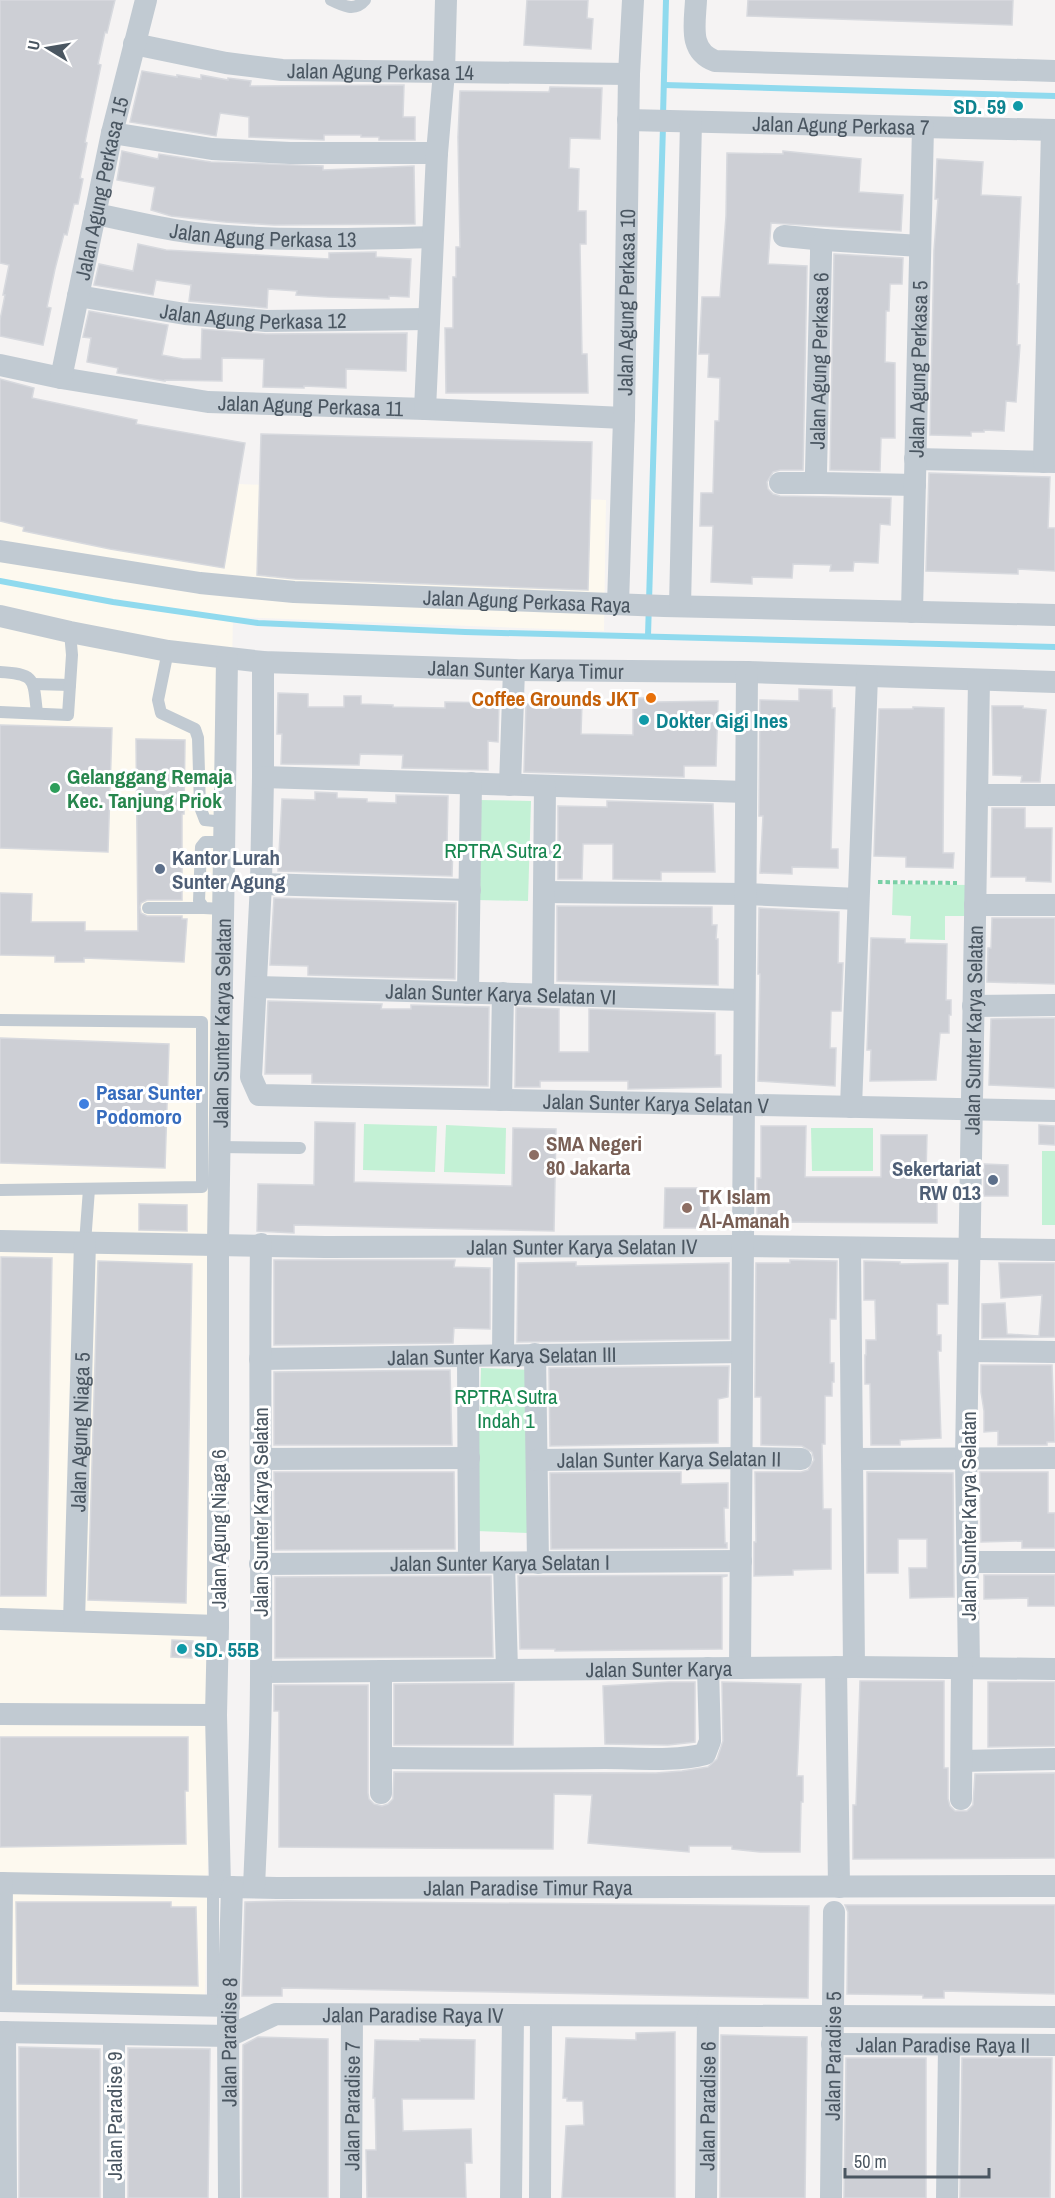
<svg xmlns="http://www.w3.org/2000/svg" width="1055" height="2198" viewBox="0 0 1055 2198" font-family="'Archivo Narrow',sans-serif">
<rect width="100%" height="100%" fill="#f5f3f3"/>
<path fill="#fdf9ef" d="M0,443L194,482L606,500L604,631L233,617L205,2003L0,2000Z"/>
<g fill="#c3f1d5">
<path d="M479,800L531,801L528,901L476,900Z"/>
<path d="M893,884L968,885L967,916H945V940L910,939L911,916L892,915Z"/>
<path d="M364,1124L437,1126L435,1172L363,1170Z"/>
<path d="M446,1125L506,1128L505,1174L444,1172Z"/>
<path d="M811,1128H873V1171H812Z"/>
<rect x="1042" y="1151" width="13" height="74"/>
<path d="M481,1368L533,1370L528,1533L476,1531Z"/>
</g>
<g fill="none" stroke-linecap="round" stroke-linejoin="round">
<g stroke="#90daee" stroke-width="6">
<path d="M664,85L1055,96"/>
<path d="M663,116L666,0"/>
<path d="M0,581L113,602L258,623L465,632L1055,647"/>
<path d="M648,636L663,126"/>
</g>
</g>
<g fill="#cdcfd5" stroke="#d7d9de" stroke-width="1.5">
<path d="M0,0H115L107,33L105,32L98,64L101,65L85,142L87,143L80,178L83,179L78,204H74L67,235L64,234L55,269L47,307L51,308L43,345L0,336V320L5,295H3L9,265L0,263Z"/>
<path d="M527,0H588L587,18L593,19L591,49L524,45Z"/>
<path d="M748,0H1013L1012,25L747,16Z"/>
<path d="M142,71L177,77V75L201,79V75L228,80V78L251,81L250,86L404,85L403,117H415V140H379V137H361V135H324V140L249,137V117L220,113L216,136L130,122Z"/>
<path d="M550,87L602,88L600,139L570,138L569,168L579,169L578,211H586V244H580L582,354H587L588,393H446L445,328H453V277H456V247H460L458,137L460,91L549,92Z"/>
<path d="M122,151L158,159L159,154L211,162L323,166V170L414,166L415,224L274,225L225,222L171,216L151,210L155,187L117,180Z"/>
<path d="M783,151L861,159L859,192L903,195L901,231L771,223L768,264L807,266L803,470H780L773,472L767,482L768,489L773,494L780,496L891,498L890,525L880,524L878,563L854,562L853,571H830L831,565L793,564L792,578L752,577V584L711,582L713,526H700L701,493H713L715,421H719L720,378L708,377L709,354H699L702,297H720L726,216L727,153L783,154Z"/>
<path d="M937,159L983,162L981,195L1021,197L1017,284H1019L1017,345H1020L1016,402L1006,401L1004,431L984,430V432H971V436L930,435L934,250L938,199H935Z"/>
<path d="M138,244L166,250L329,259V253L376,252V257L411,259L409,297L389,296V299L327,297L296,295L297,291L268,289L267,308L189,301L191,285L156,280L153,295L94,285L99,264L133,271Z"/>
<path d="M834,254L903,258L902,284H890L889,311H886L885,362L895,363V438H881L880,471L830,470Z"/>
<path d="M89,311L168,325L162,355L183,359H201L202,329L266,334L407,333L406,371L346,369V388L304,386V388L263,387L264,359L222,358V381L165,380V381L117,373L118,368L87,362L91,338L83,337Z"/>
<path d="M0,379L34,388L32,398L137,420L136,424L245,443L224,568L110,549L23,531L24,527L0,521Z"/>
<path d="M261,434L592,442L588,590L295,579L257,575Z"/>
<path d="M929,473L1050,477L1048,528H1055V571L1018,569V574L926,571Z"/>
<path d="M799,689L832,690V708H835L831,849H838V868L792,867V874L760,873L763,816H759L760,700L799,701Z"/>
<path d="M278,693L308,694V707H344V696H361V704L393,705V707L445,708V702L499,703L498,742L488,741V770L402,768L403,755L360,754L359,765L281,764L282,734H277Z"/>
<path d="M633,698H656V702L718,701L716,766H684V777L524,772L526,704L582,703L581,734L633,735Z"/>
<path d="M992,706H1023V708L1046,710L1040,782H1021L1022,776L993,775Z"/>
<path d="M913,707L944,708L943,853H954L953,868L906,867V857L874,856L879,709H913Z"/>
<path d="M0,725L112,728L108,852L0,848Z"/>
<path d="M136,739L185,740L184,814H182V900H147L141,903L140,907L141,913L147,916H182V919H187L184,962L84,958V962H55V956L0,955V893L32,894L31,922H85V931H138Z"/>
<path d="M315,792L337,793V798L367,799V802L396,803V795L448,796L447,846H453L452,876L278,871L282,799L315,800Z"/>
<path d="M607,801L713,804L715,872H661V880L613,879V844H583L582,879H558V806L607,807Z"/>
<path d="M992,808H1025V828H1052L1051,882L1026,881V877H991Z"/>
<path d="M274,898L456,903L455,979L308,975V966L270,965Z"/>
<path d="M557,906L712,907V925H717L716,939H718V985L557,981Z"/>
<path d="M759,908L839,912L838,963H843L841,1011H831L830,1048H836L835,1086L758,1081L760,974H758Z"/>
<path d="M992,918H1055V984L987,982L988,948H991Z"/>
<path d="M871,938L905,939V943L947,944L946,1000H951V1015H949V1033H940L936,1080L870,1081L871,1050H867Z"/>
<path d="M268,1001L382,1004L381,1009H411V1005L489,1007L488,1086L312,1083V1074H265Z"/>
<path d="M516,1007L559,1009V1052H589V1009L715,1013V1055H721V1087L628,1089V1081H540V1087H515Z"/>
<path d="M1055,1018V1088L989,1085L991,1019Z"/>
<path d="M0,1038L169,1044L165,1168L0,1163Z"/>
<path d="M315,1122L355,1123L354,1182L512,1186L513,1128L556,1129L554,1231L294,1225V1233L257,1231L258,1184L314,1185Z"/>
<path d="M1039,1125L1055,1126V1145L1039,1144Z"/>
<path d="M761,1126H806L805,1177H881V1135H927L926,1174H937V1223L757,1222V1178H761Z"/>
<path d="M984,1164L1008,1165V1196H984Z"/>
<path d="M665,1188H709V1228H664Z"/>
<path d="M139,1204L187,1205V1231L139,1230Z"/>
<path d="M1,1257L52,1258L46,1596H0Z"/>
<path d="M274,1260H455L454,1267L490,1268V1329L454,1328L453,1343L274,1345Z"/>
<path d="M790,1260L837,1261L836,1319H830V1363H834V1382H832V1396H825V1444H822L823,1509H831V1569L793,1570V1575L754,1576V1542H756L755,1472H801L808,1470L814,1460L812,1452L802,1446L761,1445V1397H755L756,1263H790Z"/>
<path d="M98,1261L192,1264L186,1603L88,1600Z"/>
<path d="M864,1261L900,1262V1264L948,1263V1304H937V1335H941V1351H938L941,1438L900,1440V1445H871L870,1384H865V1355H866V1340H876L875,1300H864Z"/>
<path d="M576,1262V1266L729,1263V1339L517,1342L518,1263Z"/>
<path d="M999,1263H1055V1337L982,1338V1304L1005,1303L1007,1334L1039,1336L1042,1295L1001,1298Z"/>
<path d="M981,1365H1052L1055,1442H1047V1445H998V1431L984,1432V1411L981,1392Z"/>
<path d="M729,1366L728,1397L718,1399V1443L550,1446L549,1368Z"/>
<path d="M450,1370L452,1445H274V1372Z"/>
<path d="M274,1472H454L455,1549L275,1550Z"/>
<path d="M681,1472V1484L728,1483V1508H724L725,1543H727V1548L551,1549L550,1473Z"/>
<path d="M867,1472L953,1473L954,1597L910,1598L909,1568H927V1539H898V1573H867Z"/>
<path d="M980,1472H1048V1513H1055V1548H1022V1541L981,1542Z"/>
<path d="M727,1575V1576L722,1577V1649L555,1651V1649H520L518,1576Z"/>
<path d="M984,1575H1055V1606H1028V1598L984,1599Z"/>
<path d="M471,1576H491L493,1657L275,1658V1577Z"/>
<path d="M172,1640L193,1641L192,1658L171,1657Z"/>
<path d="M860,1681H944V1768H948V1799L950,1806L955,1811H967L973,1805L975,1774L1055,1773V1858L853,1859V1805H856Z"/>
<path d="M669,1682H695V1742L668,1745L605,1744L603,1686Z"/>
<path d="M722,1682L801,1684L797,1776H803V1802H801L800,1852H760L732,1849V1846H689V1852L588,1843L592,1795L554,1794L553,1849L279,1847V1711H274V1685H368V1793L369,1799L374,1804L382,1806L388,1804L393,1799L394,1772L656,1773L682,1771L708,1767L717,1759L723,1741Z"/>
<path d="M988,1682H1055V1746L988,1747Z"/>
<path d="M514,1683L513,1745H394V1684Z"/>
<path d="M0,1737H188V1791H185L186,1844L0,1847Z"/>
<path d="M287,1901L809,1906L808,1998L282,1988V1996H242L245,1902Z"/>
<path d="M16,1902H171V1907H196L198,1986L17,1984Z"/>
<path d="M845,1905H1055V1994L944,1991V1998H923V1995L847,1994L848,1912Z"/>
<path d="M675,2032V2198H562L566,2126L584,2125L583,2101H567V2098H563L566,2038L636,2040V2033Z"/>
<path d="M721,2035L807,2037L805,2198H720Z"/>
<path d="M258,2037L328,2039V2198H242L243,2045Z"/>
<path d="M420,2039L475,2040L474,2099H402L403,2131L471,2129L472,2163H465L466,2198H367L366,2150H376L375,2098H373L375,2040L420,2041Z"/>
<path d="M19,2047L100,2049V2198H19Z"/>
<path d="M128,2048L210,2049L208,2198H128Z"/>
<path d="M846,2058H926V2198H844Z"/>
<path d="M962,2058H1052L1050,2198H960Z"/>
</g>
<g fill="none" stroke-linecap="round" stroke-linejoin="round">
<path stroke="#7ad0a6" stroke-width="4" stroke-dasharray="4.5 3" stroke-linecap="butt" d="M878,882L957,883"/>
<g stroke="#c1cad2" stroke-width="12">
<path d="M331,0C343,6 355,12 365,0"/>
<path d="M168,651L158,700L161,713L195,729L198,738L200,807L205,820L224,822"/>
<path d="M0,672C37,674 33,680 37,713"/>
<path d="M34,684L70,685"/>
<path d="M0,712L68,715L72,655L70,632"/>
<path d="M148,908H204"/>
<path d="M222,909L204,908L199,901L201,847L205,842H224"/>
<path d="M0,1020L202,1022V1187L0,1190"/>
<path d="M219,1147L300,1148"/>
<path d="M85,1243L89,1189"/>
<path d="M213,2006V1887"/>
</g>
<g stroke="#c1cad2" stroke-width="22">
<path d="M696,0C695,24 688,51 715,61L1055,71"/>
<path id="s1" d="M134,44L226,63L282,70L629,74"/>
<path id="s2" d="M628,120L1055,130"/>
<path d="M112,133L212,149L290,153H437"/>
<path id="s3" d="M95,214C127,220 161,229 194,233C273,242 354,239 433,237"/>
<path d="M784,236L825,240"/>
<path id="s4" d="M78,296L185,314L266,321L429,319"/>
<path id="s5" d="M0,365L61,378L208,402L425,409L624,418"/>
<path id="s6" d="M61,378L112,133L146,0"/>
<path d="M425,409L437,153L444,72L446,0"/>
<path d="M915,459L1055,462"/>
<path d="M1044,462L1052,130"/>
<path d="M780,483H821"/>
<path id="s7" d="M915,485L821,483L817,479L816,472L821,254V246L825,240L920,246"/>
<path id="s8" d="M0,551L200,583L294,592L664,606L1055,615"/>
<path id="s9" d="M618,604L624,418L629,74L633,0"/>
<path d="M680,606L691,122"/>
<path id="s10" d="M912,612L923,127"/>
<path id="s11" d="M0,616L70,632L168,651L263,662L514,670L747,672L1055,682"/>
<path id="s12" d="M263,662V777L261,884L251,1077L259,1095L1055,1111"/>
<path d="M263,777L746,792"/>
<path d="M510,785L514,670"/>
<path d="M977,795H1055"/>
<path d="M261,884L470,890"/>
<path d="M544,892L745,894L858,899"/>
<path d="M975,905H1055"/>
<path id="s13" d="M257,987L744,1000"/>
<path d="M468,993L471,783"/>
<path d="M543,994L545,786"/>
<path d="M973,1006L1055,1005"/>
<path d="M501,1100L503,993"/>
<path d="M851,1107L867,676"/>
<path id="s14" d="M0,1241L325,1247L743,1246L1055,1250"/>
<path d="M850,1248L854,1667"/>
<path d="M968,1351L1055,1352"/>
<path d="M535,1354L538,1563"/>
<path d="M503,1355L504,1247"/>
<path d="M468,1356L469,1563"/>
<path id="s15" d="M260,1359L742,1352"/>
<path d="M262,1459L469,1458"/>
<path d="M852,1459L1055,1458"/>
<path id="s16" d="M537,1460L742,1458L801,1459"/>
<path d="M968,1562H1055"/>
<path d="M504,1563L507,1670"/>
<path id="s17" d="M260,1564L741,1561"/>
<path d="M0,1619L218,1626"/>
<path id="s18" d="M74,1621L85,1243"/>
<path d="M836,1667L839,1887"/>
<path d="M740,1668L747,672"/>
<path id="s19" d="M969,1668L966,1458L979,680"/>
<path id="s20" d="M261,1672L854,1667L1055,1669"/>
<path d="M0,1714L216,1715"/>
<path d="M382,1758C456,1759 531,1759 605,1758C637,1758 674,1762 705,1754L710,1741L708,1668"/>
<path d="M962,1761L1055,1759"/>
<path d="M381,1793V1671"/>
<path d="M961,1799L962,1668"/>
<path id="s21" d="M0,1883L277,1888L1055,1886"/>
<path id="s22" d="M220,1887L216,1715L218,1626V1244L227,659"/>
<path d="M254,1887C257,1816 261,1744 261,1673C262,1530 259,1387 261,1244"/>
<path d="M0,2001L229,2006"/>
<path d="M1,2001L2,1883"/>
<path id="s23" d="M0,2032L229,2036L276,2014L1055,2017"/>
<path d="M5,2032L6,2198"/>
<path d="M114,2034V2198"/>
<path id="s24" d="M832,2044L1055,2045"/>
<path id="s25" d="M229,2198L228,2021L232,1887"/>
<path id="s26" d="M351,2198L352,2015"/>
<path d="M511,2198L513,2015"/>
<path d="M540,2198L541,2016"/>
<path id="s27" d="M706,2198L708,2016"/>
<path id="s28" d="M831,2198L834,1912"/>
<path d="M947,2198L949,2046"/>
</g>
</g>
<g fill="#0f9aa8" stroke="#fff" stroke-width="2">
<circle cx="1018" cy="106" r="6"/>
<circle cx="644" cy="720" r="6"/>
<circle cx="182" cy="1649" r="6"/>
</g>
<circle fill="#e8710a" stroke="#fff" stroke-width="2" cx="651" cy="698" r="6"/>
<circle fill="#2e9e5b" stroke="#fff" stroke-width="2" cx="55" cy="788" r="6"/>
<g fill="#5c6f8a" stroke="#fff" stroke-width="2">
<circle cx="160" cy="869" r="6"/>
<circle cx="993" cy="1180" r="6"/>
</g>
<circle fill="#3f7fe0" stroke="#fff" stroke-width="2" cx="84" cy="1104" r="6"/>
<g fill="#8d6e63" stroke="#fff" stroke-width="2">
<circle cx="534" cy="1155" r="6"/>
<circle cx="687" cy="1208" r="6"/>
</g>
<g text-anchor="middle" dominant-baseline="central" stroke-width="6" stroke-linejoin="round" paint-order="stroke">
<g font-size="21" fill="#4a5661" stroke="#fff">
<text stroke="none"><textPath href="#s1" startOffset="249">Jalan Agung Perkasa 14</textPath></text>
<text stroke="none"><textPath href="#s2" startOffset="213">Jalan Agung Perkasa 7</textPath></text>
<text stroke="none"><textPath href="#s6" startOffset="194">Jalan Agung Perkasa 15</textPath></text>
<text stroke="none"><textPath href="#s3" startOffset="170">Jalan Agung Perkasa 13</textPath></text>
<text stroke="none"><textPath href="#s9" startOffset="302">Jalan Agung Perkasa 10</textPath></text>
<text stroke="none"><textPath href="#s4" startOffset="177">Jalan Agung Perkasa 12</textPath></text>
<text stroke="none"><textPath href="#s7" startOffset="218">Jalan Agung Perkasa 6</textPath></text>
<text stroke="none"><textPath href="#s10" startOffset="243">Jalan Agung Perkasa 5</textPath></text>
<text stroke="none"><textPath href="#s5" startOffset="314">Jalan Agung Perkasa 11</textPath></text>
<text stroke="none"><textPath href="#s8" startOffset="530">Jalan Agung Perkasa Raya</textPath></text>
<text stroke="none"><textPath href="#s11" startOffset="530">Jalan Sunter Karya Timur</textPath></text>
<text stroke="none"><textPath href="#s13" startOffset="244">Jalan Sunter Karya Selatan VI</textPath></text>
<text stroke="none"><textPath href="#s22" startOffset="864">Jalan Sunter Karya Selatan</textPath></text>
<text stroke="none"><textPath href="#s19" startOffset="638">Jalan Sunter Karya Selatan</textPath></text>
<text stroke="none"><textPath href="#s12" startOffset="832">Jalan Sunter Karya Selatan V</textPath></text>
<text stroke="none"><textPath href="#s14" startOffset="582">Jalan Sunter Karya Selatan IV</textPath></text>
<text stroke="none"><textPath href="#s15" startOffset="242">Jalan Sunter Karya Selatan III</textPath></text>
<text stroke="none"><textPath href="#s18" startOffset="189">Jalan Agung Niaga 5</textPath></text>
<text stroke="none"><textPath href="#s16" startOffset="132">Jalan Sunter Karya Selatan II</textPath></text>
<text transform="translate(260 1512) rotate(-90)">Jalan Sunter Karya Selatan</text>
<text transform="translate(968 1516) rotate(-90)">Jalan Sunter Karya Selatan</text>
<text transform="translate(218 1529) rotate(-90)">Jalan Agung Niaga 6</text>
<text stroke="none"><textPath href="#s17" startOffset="240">Jalan Sunter Karya Selatan I</textPath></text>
<text stroke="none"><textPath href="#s20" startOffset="398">Jalan Sunter Karya</textPath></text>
<text stroke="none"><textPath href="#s21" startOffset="528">Jalan Paradise Timur Raya</textPath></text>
<text stroke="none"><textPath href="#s23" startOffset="418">Jalan Paradise Raya IV</textPath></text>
<text stroke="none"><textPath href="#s25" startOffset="156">Jalan Paradise 8</textPath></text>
<text stroke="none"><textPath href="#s24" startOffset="111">Jalan Paradise Raya II</textPath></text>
<text stroke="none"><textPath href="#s28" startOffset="142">Jalan Paradise 5</textPath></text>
<text stroke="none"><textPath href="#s26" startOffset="92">Jalan Paradise 7</textPath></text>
<text stroke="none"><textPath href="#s27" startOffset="92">Jalan Paradise 6</textPath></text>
<text transform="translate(114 2116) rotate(-90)">Jalan Paradise 9</text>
</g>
<g font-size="21" font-weight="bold" fill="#0d838f" stroke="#fff" text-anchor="start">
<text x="1006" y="106" text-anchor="end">SD. 59</text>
<text x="656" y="720">Dokter Gigi Ines</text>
<text x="194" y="1649">SD. 55B</text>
</g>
<g font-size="21" font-weight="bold" fill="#c56008" stroke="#fff" text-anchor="end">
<text x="639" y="698">Coffee Grounds JKT</text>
</g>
<g font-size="21" font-weight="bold" fill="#27864d" stroke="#fff" text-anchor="start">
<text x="67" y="776">Gelanggang Remaja<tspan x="67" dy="24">Kec. Tanjung Priok</tspan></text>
</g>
<g font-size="21" fill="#17864f" stroke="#fff">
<text x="503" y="850">RPTRA Sutra 2</text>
<text x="506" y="1396">RPTRA Sutra<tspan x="506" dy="24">Indah 1</tspan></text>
</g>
<g font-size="21" font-weight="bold" fill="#4e5e75" stroke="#fff" text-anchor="start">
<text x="172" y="857">Kantor Lurah<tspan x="172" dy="24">Sunter Agung</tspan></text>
<text x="981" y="1168" text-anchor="end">Sekertariat<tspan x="981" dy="24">RW 013</tspan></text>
</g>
<g font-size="21" font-weight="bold" fill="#366cbe" stroke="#fff" text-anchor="start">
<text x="96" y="1092">Pasar Sunter<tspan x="96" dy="24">Podomoro</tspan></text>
</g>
<g font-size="21" font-weight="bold" fill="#785e54" stroke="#fff" text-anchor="start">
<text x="546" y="1143">SMA Negeri<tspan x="546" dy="24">80 Jakarta</tspan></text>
<text x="699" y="1196">TK Islam<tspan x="699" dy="24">Al-Amanah</tspan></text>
</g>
</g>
<g transform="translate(48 48) rotate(281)" stroke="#ffffff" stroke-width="4.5" paint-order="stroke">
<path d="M0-4.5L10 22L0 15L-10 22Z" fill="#4a5661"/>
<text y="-9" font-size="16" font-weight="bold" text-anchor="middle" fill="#4a5661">U</text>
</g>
<path d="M845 2168v9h144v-9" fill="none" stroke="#4a5661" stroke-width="3"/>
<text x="854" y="2168" font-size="18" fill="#4a5661" stroke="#ffffff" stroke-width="4.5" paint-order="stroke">50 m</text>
</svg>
